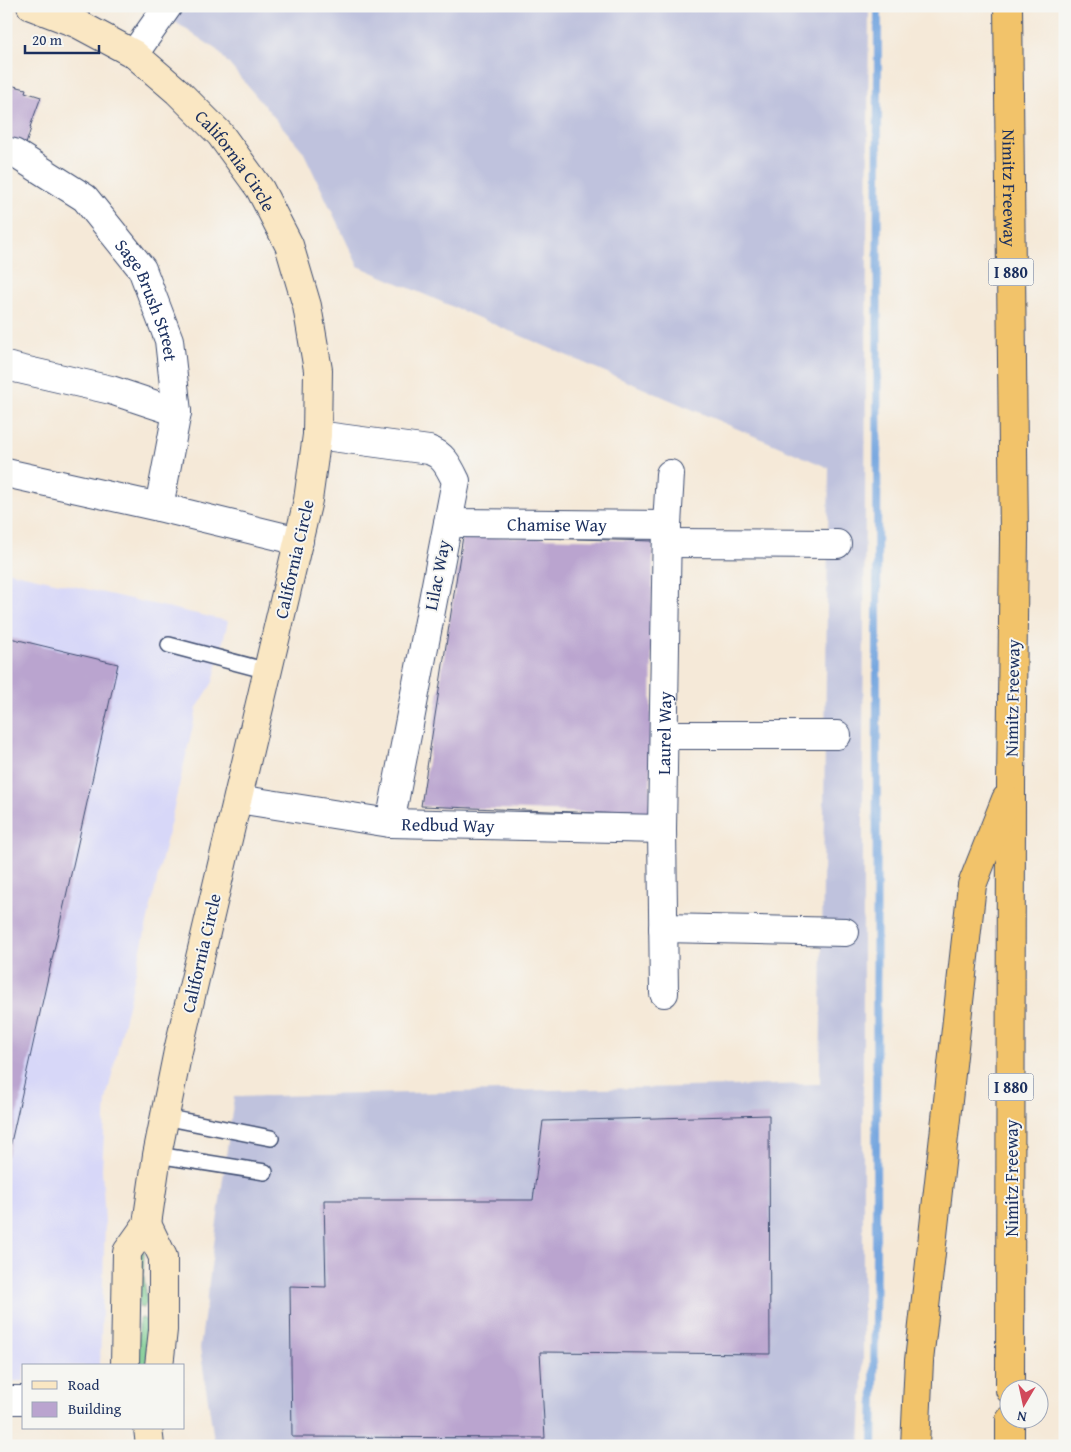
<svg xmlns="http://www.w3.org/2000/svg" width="1071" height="1452" viewBox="0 0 1071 1452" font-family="'Gentium Book Plus',serif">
<rect width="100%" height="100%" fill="#f6f6f2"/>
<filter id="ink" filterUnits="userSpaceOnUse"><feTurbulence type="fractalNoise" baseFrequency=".02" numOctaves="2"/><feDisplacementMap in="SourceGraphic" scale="10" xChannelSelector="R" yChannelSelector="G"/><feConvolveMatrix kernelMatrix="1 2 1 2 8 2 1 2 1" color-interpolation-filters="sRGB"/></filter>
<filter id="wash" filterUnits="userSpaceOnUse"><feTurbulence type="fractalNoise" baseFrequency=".0096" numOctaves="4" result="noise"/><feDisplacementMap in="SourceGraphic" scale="20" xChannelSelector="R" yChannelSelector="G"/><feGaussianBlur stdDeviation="1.12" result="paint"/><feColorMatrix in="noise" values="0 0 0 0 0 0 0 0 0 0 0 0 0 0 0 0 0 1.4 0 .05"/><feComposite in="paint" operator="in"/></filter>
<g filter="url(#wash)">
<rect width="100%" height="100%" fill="#f5e9d8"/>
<path fill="#d7d7f8" d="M6,571L228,621L213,682L197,708L106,1100L102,1169L105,1223L100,1366H24V1381L6,1382Z"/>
<path fill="#bfc2dd" d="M151,6H869L863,746V1377L860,1446H215L200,1348L234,1097L820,1084L829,468L358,266L303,151L217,50Z"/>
<g fill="#77c98b" stroke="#497c74">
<path d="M144,1251L143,1270L147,1303L143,1308L139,1307L140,1252Z"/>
<path d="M143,1318L148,1322L147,1366H138L139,1319Z"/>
</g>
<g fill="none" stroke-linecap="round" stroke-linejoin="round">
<path stroke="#74a6df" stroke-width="8" d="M873,1446L876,1254L878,6"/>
</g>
<g id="blocks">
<g fill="#baa4cf">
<path d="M6,84L26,89L25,92L41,97L30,127L31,128L26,144L6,139Z"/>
<path d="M463,536L653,541L650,815L421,806Z"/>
<path d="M6,637L118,664L8,1156H6Z"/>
<path d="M769,1115L770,1354L540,1352L545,1438L292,1437L290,1286L326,1287L324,1200H533L543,1121Z"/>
</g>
</g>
</g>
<g filter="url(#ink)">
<use href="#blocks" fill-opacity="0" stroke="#3c4b70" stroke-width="1"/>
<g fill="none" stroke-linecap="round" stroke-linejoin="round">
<defs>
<g id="lane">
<path d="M169,645L268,671"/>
<path d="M164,1117L271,1138"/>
<path d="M157,1155L265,1172"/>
</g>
<g id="street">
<path d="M134,54L168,6"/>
<path id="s1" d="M6,151L14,153L85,198L142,269L169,340L177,412L159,507"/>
<path d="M6,366L111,390L177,412"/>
<path d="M317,435L429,450C444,455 449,467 456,481L390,823"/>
<path d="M6,473L159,507L299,541"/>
<path id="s2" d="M448,523L667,525"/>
<path d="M667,543L837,544"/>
<path d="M664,735H837"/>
<path id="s3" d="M238,799L390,823L662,829"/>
<path d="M663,928L845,932"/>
<path id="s4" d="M664,993L662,829L667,525L670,474"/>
<path d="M6,1400H24"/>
</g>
<g id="secondary">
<path id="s5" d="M31,6L78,24L134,54L178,92L220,134L260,189L289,245L307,306L318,370L317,435L308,500L178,1051L157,1155L147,1224L127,1252L125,1366"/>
<path d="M147,1224L163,1257V1330L159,1366"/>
<path d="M148,1428L150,1446"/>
</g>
<g id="highway">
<path id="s6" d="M1008,6L1014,538L1011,785L1010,1390"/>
<path d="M915,1446L919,1361L972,885L1006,799"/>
<path d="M1010,1446V1420"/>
</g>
</defs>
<use href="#lane" stroke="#3c4b70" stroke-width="18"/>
<use href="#street" stroke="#3c4b70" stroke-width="30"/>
<use href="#secondary" stroke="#3c4b70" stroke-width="30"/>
<use href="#highway" stroke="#3c4b70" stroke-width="30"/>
<use href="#lane" stroke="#fff" stroke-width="15"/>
<use href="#street" stroke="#fff" stroke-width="28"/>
<use href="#secondary" stroke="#fae7c3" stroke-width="28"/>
<use href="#highway" stroke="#f2c36a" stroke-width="28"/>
</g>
</g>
<g text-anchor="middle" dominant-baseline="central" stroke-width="4" stroke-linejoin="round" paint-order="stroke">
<g fill="#f6f6f2" stroke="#5d6b8a" stroke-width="1">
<rect x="988.5" y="258.5" width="45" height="27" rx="4"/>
<rect x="988.5" y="1073.5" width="45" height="27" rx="4"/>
</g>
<g font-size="16" font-weight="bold" fill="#1b2f5e">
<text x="1011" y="272">I 880</text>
<text x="1011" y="1087">I 880</text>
</g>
<g font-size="18" fill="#1b2f5e" stroke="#f6f6f2">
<text stroke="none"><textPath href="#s5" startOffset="262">California Circle</textPath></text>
<text stroke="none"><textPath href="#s6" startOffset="182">Nimitz Freeway</textPath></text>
<text stroke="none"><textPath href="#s1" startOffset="214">Sage Brush Street</textPath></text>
<text stroke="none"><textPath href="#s2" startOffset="109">Chamise Way</textPath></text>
<text transform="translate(294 559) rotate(-77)">California Circle</text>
<text transform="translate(437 575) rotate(-79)">Lilac Way</text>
<text transform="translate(1012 698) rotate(-89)">Nimitz Freeway</text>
<text stroke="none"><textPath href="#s4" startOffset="260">Laurel Way</textPath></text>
<text stroke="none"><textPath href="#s3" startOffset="212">Redbud Way</textPath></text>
<text transform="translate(201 953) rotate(-77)">California Circle</text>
<text transform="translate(1011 1178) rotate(-90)">Nimitz Freeway</text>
</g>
</g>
<rect width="1071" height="1452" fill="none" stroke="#f6f6f2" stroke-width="25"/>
<rect x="22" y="1364" width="162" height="65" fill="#f6f6f2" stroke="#9ea6b7"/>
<rect x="32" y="1381" width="25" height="8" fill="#fae7c3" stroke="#9ea6b7"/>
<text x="68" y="1390" font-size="15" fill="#1b2f5e">Road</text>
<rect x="32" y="1402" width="25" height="15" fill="#baa4cf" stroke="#9ea6b7"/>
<text x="68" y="1414" font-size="15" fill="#1b2f5e">Building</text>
<g transform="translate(1024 1404) rotate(189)"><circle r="24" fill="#f6f6f2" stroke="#9ea6b7"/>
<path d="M0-4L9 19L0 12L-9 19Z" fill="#d1495b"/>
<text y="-8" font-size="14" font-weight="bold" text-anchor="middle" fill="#1b2f5e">N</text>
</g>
<path d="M25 45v8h74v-8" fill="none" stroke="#1b2f5e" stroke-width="2.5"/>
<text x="32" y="45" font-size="15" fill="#1b2f5e" stroke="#f6f6f2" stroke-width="4" paint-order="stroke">20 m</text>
</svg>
